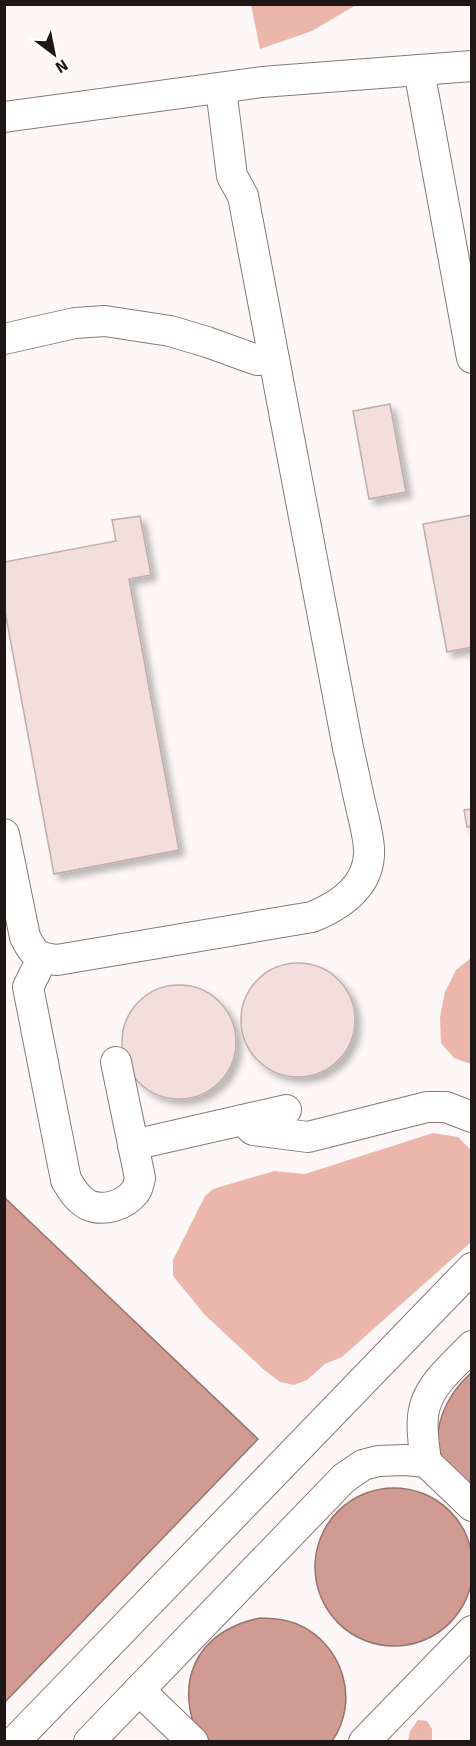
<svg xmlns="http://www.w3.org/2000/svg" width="476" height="1746" viewBox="0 0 476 1746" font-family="Signika,sans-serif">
<defs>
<filter id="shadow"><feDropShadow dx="5.5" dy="5.5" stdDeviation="3" flood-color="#0004"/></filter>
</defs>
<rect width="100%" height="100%" fill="#fdf8f7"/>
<g fill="#ebb6ac">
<path d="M251,5V4L356,5L312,31L260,49Z"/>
<path d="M471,958V1064L454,1058L441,1043L440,1017L445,992L456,970Z"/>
<path d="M433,1133L458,1137L471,1150V1242L342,1357L325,1364L307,1380L294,1385L280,1382L263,1369L205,1315L173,1276V1260L205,1196L213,1189L274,1171L305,1174Z"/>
<path d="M418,1720L427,1721L432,1729V1741H408L410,1731Z"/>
</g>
<g fill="#cf9b92" stroke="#9a736d" stroke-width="1.5">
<path d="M4,1197L258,1439L5,1702H4Z"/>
<path d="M471,1373V1500C463,1489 453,1478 446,1466C426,1434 447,1394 471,1373Z"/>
<circle cx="394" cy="1567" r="79"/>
<path d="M260,1618C272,1618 285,1619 297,1624C342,1643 361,1700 332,1741L201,1742C172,1684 195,1631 260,1618Z"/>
</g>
<g fill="#f2deda" stroke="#c1ada9" stroke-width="1.5" filter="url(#shadow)">
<path d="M390,404L406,492L369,499L353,411Z"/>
<path d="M472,515V647L447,652L423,524Z"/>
<path d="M140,516L151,575L129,579L179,850L54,874L4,606V562L116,541L112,520Z"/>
<path d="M472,809V826L467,827L464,810Z"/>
<circle cx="298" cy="1020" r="57"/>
<circle cx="179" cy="1042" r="57"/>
</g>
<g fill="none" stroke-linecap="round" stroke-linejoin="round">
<defs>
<g id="minor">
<path d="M419,70L472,358"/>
<path d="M4,117L262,82L472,66"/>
<path d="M4,339L75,323L105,321L170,331L207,342L257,360L273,358"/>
<path d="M4,834L25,937C34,955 38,958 57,960L312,917C341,905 371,885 369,848C368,836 365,823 362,811C357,790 353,769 348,748L243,196L232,176L221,89"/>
<path d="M42,959L28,987L66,1180C72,1190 78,1200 88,1205C104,1212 125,1205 135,1192C138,1189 139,1182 140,1178L116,1062"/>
<path d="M243,1120L253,1130L308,1137L427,1107H446L472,1117"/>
<path d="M133,1145L286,1110"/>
<path d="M426,1462C424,1445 420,1423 425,1406C432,1382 455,1364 472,1346"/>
<path d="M139,1690L193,1742"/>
<path d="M14,1742L472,1268"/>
<path d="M89,1742L344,1478L363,1465L378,1461L406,1460L426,1462L472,1506"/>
<path d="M364,1742L472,1631"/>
</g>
</defs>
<use href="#minor" stroke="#8a7774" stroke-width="32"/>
<use href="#minor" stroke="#fff" stroke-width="30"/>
</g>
<rect width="476" height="1746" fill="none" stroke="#1e1716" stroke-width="12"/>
<g transform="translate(54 54) rotate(148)" stroke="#ffffff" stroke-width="4.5" paint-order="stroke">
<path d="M0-4.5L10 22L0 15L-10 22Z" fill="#1e1716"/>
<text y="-9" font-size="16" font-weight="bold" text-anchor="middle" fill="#1e1716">N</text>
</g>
</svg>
